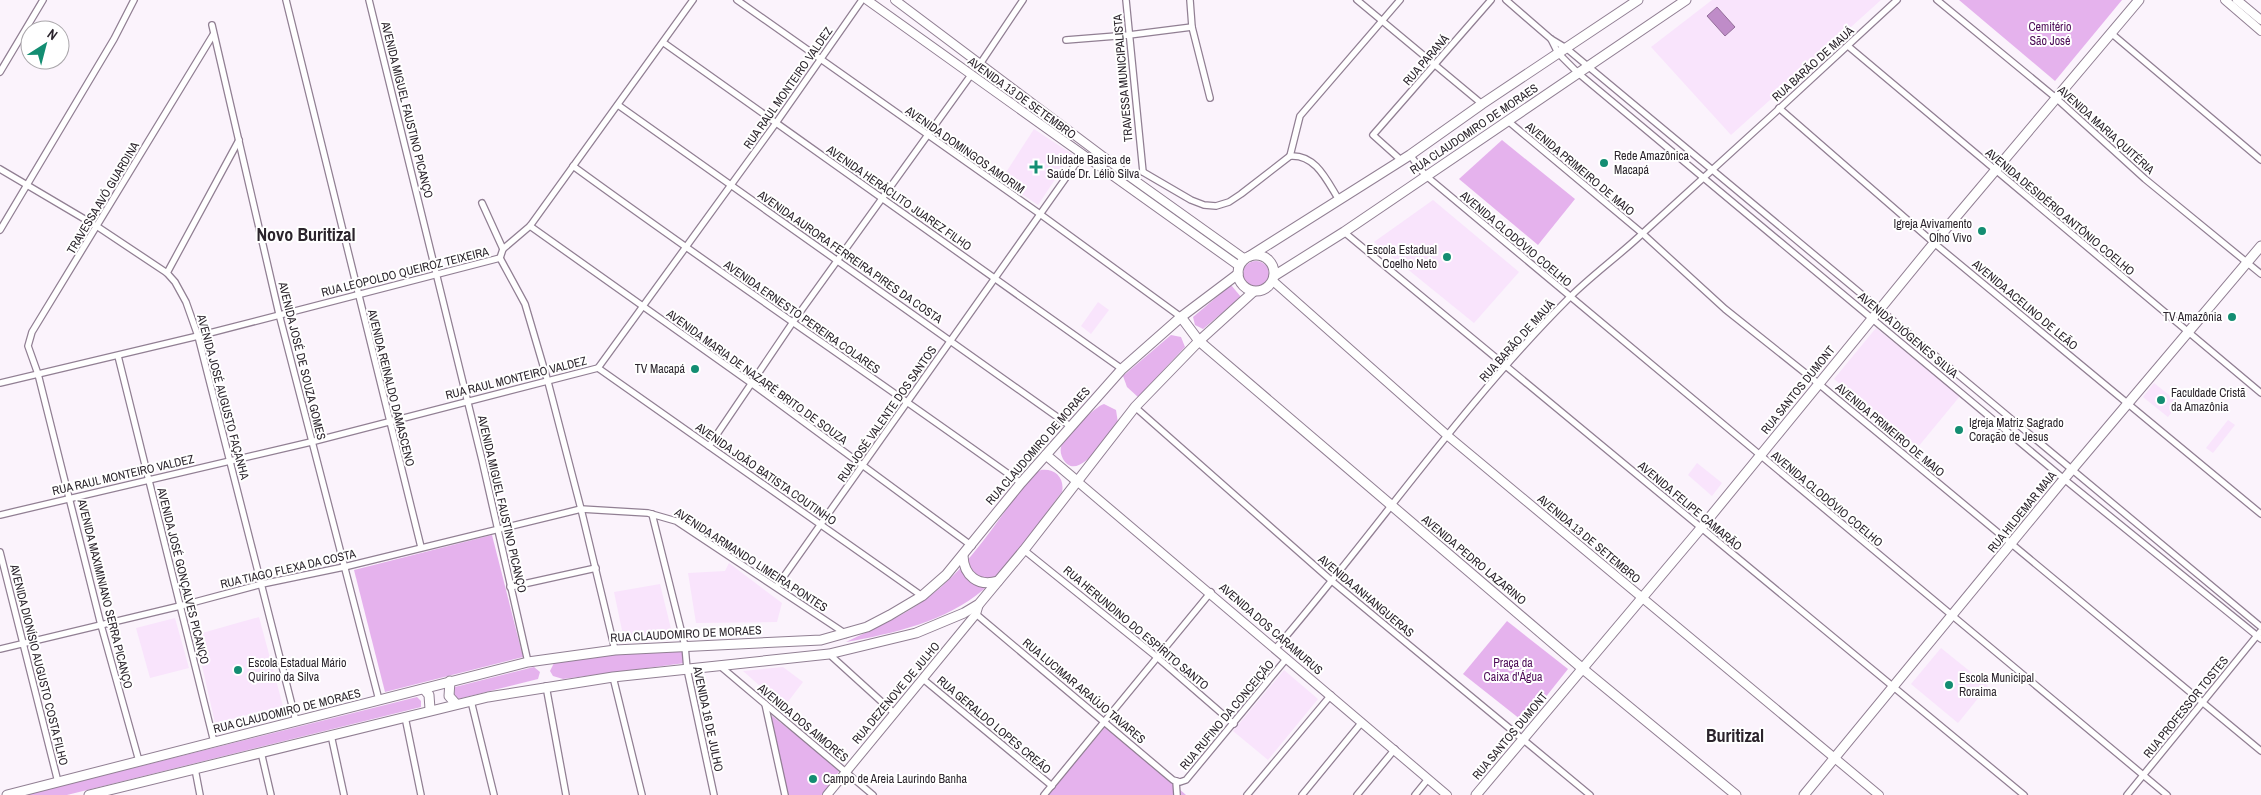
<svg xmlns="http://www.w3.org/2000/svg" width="2261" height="795" viewBox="0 0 2261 795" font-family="'Archivo Narrow',sans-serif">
<rect width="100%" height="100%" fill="#fbf3fc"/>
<g fill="#f9e4fc">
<path d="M1712,0H1881L1731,135L1651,47Z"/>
<path d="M1034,129L1072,154L1038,205L1001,180Z"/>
<path d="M1433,200L1519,272L1474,323L1374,242Z"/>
<path d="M1098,302L1109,310L1091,334L1081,326Z"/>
<path d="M1876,328L1960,396L1918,447L1834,379Z"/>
<path d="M2154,383L2179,403L2168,417L2143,397Z"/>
<path d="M2228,420L2235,425L2213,453L2206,448Z"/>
<path d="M1697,463L1722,483L1712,496L1688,475Z"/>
<path d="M729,563L782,603L777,622L696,623L688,573L725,571Z"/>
<path d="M660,584L673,637L624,640L614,592Z"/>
<path d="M259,617L283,706L215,723L195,635Z"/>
<path d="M175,618L189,668L150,678L136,628Z"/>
<path d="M1941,648L1988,686L1958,723L1911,684Z"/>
<path d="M783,667L803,682L784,707L743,671Z"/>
<path d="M1284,670L1318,699L1268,760L1233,731Z"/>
</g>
<g fill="#e5b2ed">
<path d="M1959,0H2122L2055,81Z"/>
<path d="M1502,140L1575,199L1538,245L1459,179Z"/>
<circle cx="1256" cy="274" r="13"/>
<path d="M1231,285L1241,297L1203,329L1195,325L1193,317Z"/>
<path d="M1171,335L1181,337L1185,347L1138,397L1127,387L1123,376Z"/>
<path d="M1104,404L1116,410L1118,423C1108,434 1078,485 1063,459C1061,455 1060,451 1061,447C1064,438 1095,406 1104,404Z"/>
<path d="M1041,470C1055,468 1065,478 1062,492C1038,523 1012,565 983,590C947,621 892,634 846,642C875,628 904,616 930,596C971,565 1000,517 1030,476Z"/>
<path d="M492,535L523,657L385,692L354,570Z"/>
<path d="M1507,621L1568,669L1525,723L1463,674Z"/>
<path d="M684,651L685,663L563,679L553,676L550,671L554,663L580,656Z"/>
<path d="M534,667L540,672L538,679L458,699L454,694L455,687Z"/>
<path d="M417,697L421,701V707L67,795H25Z"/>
<path d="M771,715L840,770L822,795H788Z"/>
<path d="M1105,727H1109L1186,795H1048Z"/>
</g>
<path fill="#bf8cc8" stroke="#936d99" d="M1717,7L1735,27L1725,36L1707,16Z"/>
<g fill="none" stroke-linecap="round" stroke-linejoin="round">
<defs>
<g id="minor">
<path d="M286,0L421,547"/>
<path d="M369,0L482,460L528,662"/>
<path d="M737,0L1040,214L1181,317"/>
<path d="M1126,0L1143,172"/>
<path d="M1190,0L1192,27L1210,98"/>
<path d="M1357,0L1482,104"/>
<path d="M1506,0L1551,39L1566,48L2261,627"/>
<path d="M1937,0L2056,98L2145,179L2261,274"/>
<path d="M212,25L279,314L379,700"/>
<path d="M2111,33L2261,160"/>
<path d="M1551,39L1558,53L1578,73L2064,479L2261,639"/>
<path d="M1066,40L1129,35L1192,27"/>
<path d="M664,43L1122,369"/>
<path d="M1848,46L2261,393"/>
<path d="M980,64L1023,0"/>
<path d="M0,72L43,0"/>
<path d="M618,105L1070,426"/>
<path d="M1779,108L1934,243L2261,514"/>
<path d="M1508,121L1643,234L1725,309L1819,384L2261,751"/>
<path d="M1410,155L1425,175L2167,795"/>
<path d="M1290,156C1316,154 1327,181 1339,200"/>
<path d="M1402,161L1373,135L1491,0"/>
<path d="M573,166C721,274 872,376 1021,483"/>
<path d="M0,169L98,227L167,273L175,282L186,302L198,336L296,721"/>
<path d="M1143,172L1191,200L1204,205L1216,206L1229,202L1241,194L1290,156L1300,116L1400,0"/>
<path d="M482,203L503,249"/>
<path d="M530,226L751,383L972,546"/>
<path d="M0,230L114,39L134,0"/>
<path d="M1344,232L2024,795"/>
<path d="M500,258L525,304L548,382L581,509L615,650"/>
<path d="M500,258L503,249L530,226L693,0"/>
<path d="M167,273L239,140"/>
<path d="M118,356L214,742"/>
<path d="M598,368L922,596"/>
<path d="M0,383L198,336L500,258"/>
<path d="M1135,407L1333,582L1590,795"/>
<path d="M709,446L793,322L971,75"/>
<path d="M652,514L685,646L687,669L714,795"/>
<path d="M0,515L311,442L598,368L776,123L862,0"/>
<path d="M1024,550L1158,658L1234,724"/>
<path d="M0,552L58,782"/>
<path d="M777,586L1082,155"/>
<path d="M510,587L596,568"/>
<path d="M976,614L1173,780L1180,782L1186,780L1287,658"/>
<path d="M1276,648C1375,533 1461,406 1569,298C1592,275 1620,255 1644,232C1729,155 1813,78 1897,0"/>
<path d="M0,649L180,606L262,584L344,567L581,509L648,513L676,521L846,634"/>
<path d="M829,654L894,713"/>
<path d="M720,666L873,795"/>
<path d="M613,677L642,795"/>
<path d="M923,679L1052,786"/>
<path d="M546,686L566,795"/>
<path d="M471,701L494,795"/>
<path d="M765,704L785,795"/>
<path d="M405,717L421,795"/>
<path d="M331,735L344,795"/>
<path d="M261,752L271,795"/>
<path d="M139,761L101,625L38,374L28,346L32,332L213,35"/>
<path d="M195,769L200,795"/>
<path d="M1176,781L1177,795"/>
<path d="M1044,795L1211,592"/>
<path d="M1247,795L1331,695"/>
<path d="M1302,795L1362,722"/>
<path d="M1357,795L1395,749"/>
<path d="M1415,795L1428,779"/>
<path d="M2127,795L2260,632"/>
</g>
<g id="tertiary">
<path d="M867,0L1239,266"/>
<path d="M895,0L1133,179L1245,259"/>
<path d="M2225,0L2261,31"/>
<path d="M2237,0L2261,20"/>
<path d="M1273,281L1448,436L1879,795"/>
<path d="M1078,482L1447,795"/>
<path d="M827,795L976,614L979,604"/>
</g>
<g id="secondary">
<circle cx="1256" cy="273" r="18"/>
<path d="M1250,256L1410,155L1482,104L1638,0"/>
<path d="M1274,276L1344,232L1686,0"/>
<path d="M1181,317L1199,341L1583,669L1736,795"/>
<path d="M1046,455L1078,482"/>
<path d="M963,556C964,576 978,587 998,581"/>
<path d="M450,681L449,696L456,704"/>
<path d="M424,689L429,695L430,709"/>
<path d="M7,795L528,662L615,650L821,640L867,627L890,615L922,596L946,575L1021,483L1122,369L1181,317L1238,274"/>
<path d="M89,795L488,697L613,677L829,654L916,633L964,613L979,604L1024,550L1135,407L1199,341L1253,292"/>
<path d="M1476,795L1701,528L1934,243L2139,0"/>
<path d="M1804,795L2064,479L2261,246"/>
</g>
</defs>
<use href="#minor" stroke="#917f93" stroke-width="8"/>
<use href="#tertiary" stroke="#917f93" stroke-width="10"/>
<use href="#secondary" stroke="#917f93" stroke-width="11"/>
<use href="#minor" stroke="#fff" stroke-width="5.5"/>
<use href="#tertiary" stroke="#fff" stroke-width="8"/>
<use href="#secondary" stroke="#fff" stroke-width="9"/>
</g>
<g fill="#138d72" stroke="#fff" stroke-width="2">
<circle cx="1604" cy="163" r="5"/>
<path d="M1033.5 159.5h5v5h5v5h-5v5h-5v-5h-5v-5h5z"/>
<circle cx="1982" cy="231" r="5"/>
<circle cx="1447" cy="257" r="5"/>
<circle cx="2232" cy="317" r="5"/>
<circle cx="695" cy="369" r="5"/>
<circle cx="2161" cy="400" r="5"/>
<circle cx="1959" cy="430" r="5"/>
<circle cx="238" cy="670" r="5"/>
<circle cx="1949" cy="685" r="5"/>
<circle cx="813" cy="779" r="5"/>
</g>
<g text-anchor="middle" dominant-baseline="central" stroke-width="4" stroke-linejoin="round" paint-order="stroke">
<g font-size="12" fill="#4b0a55" stroke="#fff">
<text x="2050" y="27">Cemitério<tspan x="2050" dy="14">São José</tspan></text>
<text x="1513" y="663">Praça da<tspan x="1513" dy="14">Caixa d'Água</tspan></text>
</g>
<g font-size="12" fill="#2b242c" stroke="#fff">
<text transform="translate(1426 60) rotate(-49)">RUA PARANÁ</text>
<text transform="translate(1813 64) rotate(-42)">RUA BARÃO DE MAUÁ</text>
<text transform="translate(1123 78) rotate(-95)">TRAVESSA MUNICIPALISTA</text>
<text transform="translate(788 88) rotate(-55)">RUA RAUL MONTEIRO VALDEZ</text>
<text transform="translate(1022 98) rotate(36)">AVENIDA 13 DE SETEMBRO</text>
<text transform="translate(407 110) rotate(76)">AVENIDA MIGUEL FAUSTINO PICANÇO</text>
<text transform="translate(1474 129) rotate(-34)">RUA CLAUDOMIRO DE MORAES</text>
<text transform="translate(2106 130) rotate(42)">AVENIDA MARIA QUITÉRIA</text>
<text transform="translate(965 150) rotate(35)">AVENIDA DOMINGOS AMORIM</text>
<text transform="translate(1580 169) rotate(40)">AVENIDA PRIMEIRO DE MAIO</text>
<text transform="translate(103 198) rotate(-59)">TRAVESSA AVÓ GUARDINA</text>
<text transform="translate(899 198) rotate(35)">AVENIDA HERÁCLITO JUAREZ FILHO</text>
<text transform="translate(2060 212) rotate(40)">AVENIDA DESIDÉRIO ANTÔNIO COELHO</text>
<text transform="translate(1516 239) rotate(40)">AVENIDA CLODÓVIO COELHO</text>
<text transform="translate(850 257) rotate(35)">AVENIDA AURORA FERREIRA PIRES DA COSTA</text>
<text transform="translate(405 272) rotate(-14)">RUA LEOPOLDO QUEIROZ TEIXEIRA</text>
<text transform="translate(2025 305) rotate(40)">AVENIDA ACELINO DE LEÃO</text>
<text transform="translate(802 317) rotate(35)">AVENIDA ERNESTO PEREIRA COLARES</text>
<text transform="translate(1908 335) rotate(40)">AVENIDA DIÓGENES SILVA</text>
<text transform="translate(1517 341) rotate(-48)">RUA BARÃO DE MAUÁ</text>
<text transform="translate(302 361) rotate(76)">AVENIDA JOSÉ DE SOUZA GOMES</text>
<text transform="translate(757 377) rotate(36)">AVENIDA MARIA DE NAZARÉ BRITO DE SOUZA</text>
<text transform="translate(516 378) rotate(-14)">RUA RAUL MONTEIRO VALDEZ</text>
<text transform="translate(391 388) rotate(76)">AVENIDA REINALDO DAMASCENO</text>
<text transform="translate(1798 390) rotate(-51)">RUA SANTOS DUMONT</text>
<text transform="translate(223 397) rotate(75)">AVENIDA JOSÉ AUGUSTO FAÇANHA</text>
<text transform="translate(887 414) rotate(-55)">RUA JOSÉ VALENTE DOS SANTOS</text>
<text transform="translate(1890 430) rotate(40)">AVENIDA PRIMEIRO DE MAIO</text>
<text transform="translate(1038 446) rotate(-49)">RUA CLAUDOMIRO DE MORAES</text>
<text transform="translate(766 474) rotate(35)">AVENIDA JOÃO BATISTA COUTINHO</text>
<text transform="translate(123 475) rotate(-13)">RUA RAUL MONTEIRO VALDEZ</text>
<text transform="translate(1827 499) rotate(40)">AVENIDA CLODÓVIO COELHO</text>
<text transform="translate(502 504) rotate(77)">AVENIDA MIGUEL FAUSTINO PICANÇO</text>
<text transform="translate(1690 506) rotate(40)">AVENIDA FELIPE CAMARÃO</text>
<text transform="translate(2022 512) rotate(-51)">RUA HILDEMAR MAIA</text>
<text transform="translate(1589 539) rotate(40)">AVENIDA 13 DE SETEMBRO</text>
<text transform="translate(751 560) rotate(33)">AVENIDA ARMANDO LIMEIRA PONTES</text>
<text transform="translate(1474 560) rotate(40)">AVENIDA PEDRO LAZARINO</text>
<text transform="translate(288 569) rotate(-13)">RUA TIAGO FLEXA DA COSTA</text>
<text transform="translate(183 576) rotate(76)">AVENIDA JOSÉ GONÇALVES PICANÇO</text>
<text transform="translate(105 594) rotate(76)">AVENIDA MAXIMINIANO SERRA PICANÇO</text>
<text transform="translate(1366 596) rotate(40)">AVENIDA ANHANGUERAS</text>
<text transform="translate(1136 628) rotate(40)">RUA HERUNDINO DO ESPÍRITO SANTO</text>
<text transform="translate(1271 629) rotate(41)">AVENIDA DOS CARAMURUS</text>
<text transform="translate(686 634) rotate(-3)">RUA CLAUDOMIRO DE MORAES</text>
<text transform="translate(39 665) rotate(76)">AVENIDA DIONÍSIO AUGUSTO COSTA FILHO</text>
<text transform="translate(1084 691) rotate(40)">RUA LUCIMAR ARAÚJO TAVARES</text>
<text transform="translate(896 693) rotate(-50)">RUA DEZENOVE DE JULHO</text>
<text transform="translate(2186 707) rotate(-51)">RUA PROFESSOR TOSTES</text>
<text transform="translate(287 711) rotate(-14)">RUA CLAUDOMIRO DE MORAES</text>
<text transform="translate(1227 715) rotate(-50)">RUA RUFINO DA CONCEIÇÃO</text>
<text transform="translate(708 719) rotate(78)">AVENIDA 16 DE JULHO</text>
<text transform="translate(803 723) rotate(40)">AVENIDA DOS AIMORÉS</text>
<text transform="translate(994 725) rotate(40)">RUA GERALDO LOPES CREÃO</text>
<text transform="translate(1510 736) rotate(-50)">RUA SANTOS DUMONT</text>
</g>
<g font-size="12" fill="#2b242c" stroke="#fff" text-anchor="start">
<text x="1614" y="156">Rede Amazônica<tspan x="1614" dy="14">Macapá</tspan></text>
<text x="1047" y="160">Unidade Basica de<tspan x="1047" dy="14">Saúde Dr. Lélio Silva</tspan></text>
<text x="1972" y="224" text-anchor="end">Igreja Avivamento<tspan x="1972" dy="14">Olho Vivo</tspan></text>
<text x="1437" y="250" text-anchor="end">Escola Estadual<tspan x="1437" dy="14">Coelho Neto</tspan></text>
<text x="2222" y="317" text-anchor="end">TV Amazônia</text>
<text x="685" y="369" text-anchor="end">TV Macapá</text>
<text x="2171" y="393">Faculdade Cristã<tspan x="2171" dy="14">da Amazônia</tspan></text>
<text x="1969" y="423">Igreja Matriz Sagrado<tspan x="1969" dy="14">Coração de Jesus</tspan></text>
<text x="248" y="663">Escola Estadual Mário<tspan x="248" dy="14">Quirino da Silva</tspan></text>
<text x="1959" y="678">Escola Municipal<tspan x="1959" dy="14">Roraima</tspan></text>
<text x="823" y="779">Campo de Areia Laurindo Banha</text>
</g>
<g font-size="18" font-weight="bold" fill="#2b242c" stroke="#fff">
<text x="306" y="234">Novo Buritizal</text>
<text x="1735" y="735">Buritizal</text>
</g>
</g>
<g transform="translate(45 45) rotate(36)"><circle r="24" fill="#ffffff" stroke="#aaa7ab"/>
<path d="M0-4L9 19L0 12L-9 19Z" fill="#138d72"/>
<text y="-8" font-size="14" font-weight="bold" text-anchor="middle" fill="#2b242c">N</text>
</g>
</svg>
